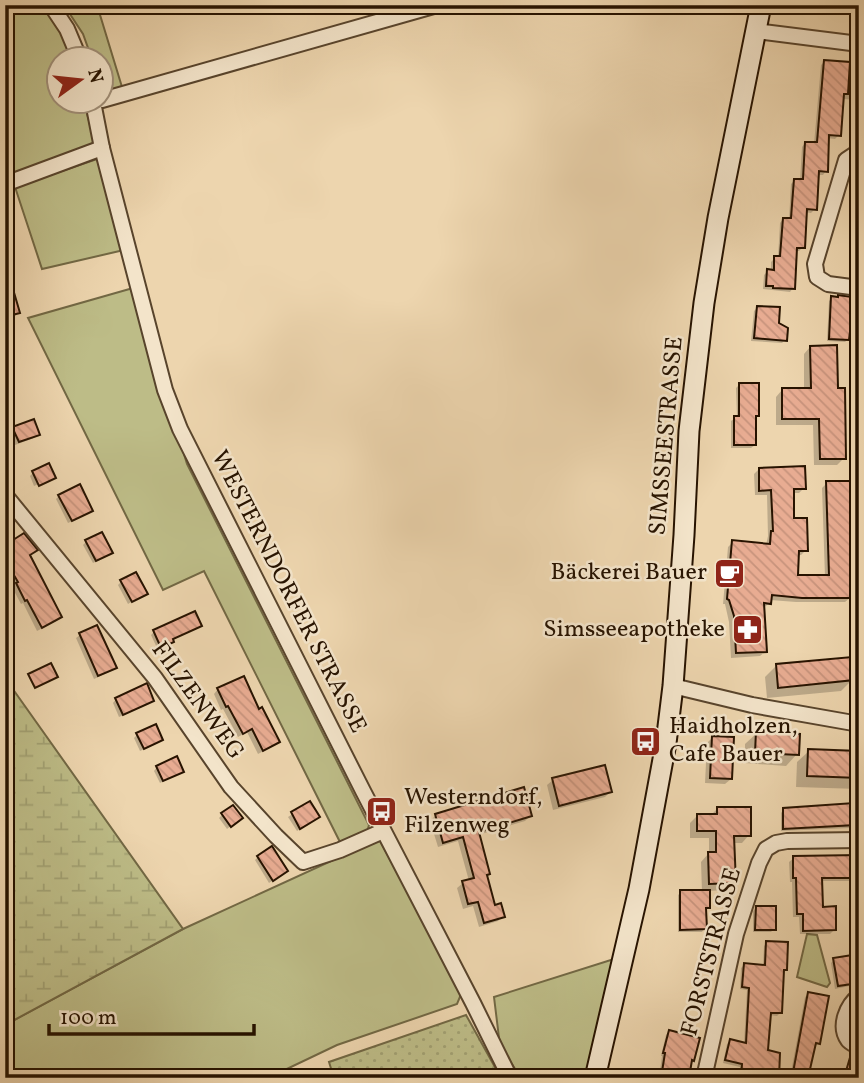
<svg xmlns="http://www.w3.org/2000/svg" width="864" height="1083" viewBox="0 0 864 1083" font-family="Vollkorn,serif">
<defs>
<pattern id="wetland-marsh" width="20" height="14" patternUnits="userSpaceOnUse" patternTransform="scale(1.75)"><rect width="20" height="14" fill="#bdbc87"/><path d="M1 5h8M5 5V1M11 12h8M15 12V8" fill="none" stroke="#a2a173"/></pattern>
<pattern id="garden-dots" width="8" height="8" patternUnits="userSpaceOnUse" patternTransform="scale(1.75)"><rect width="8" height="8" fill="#bdbc87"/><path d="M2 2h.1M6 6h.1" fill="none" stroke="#a2a173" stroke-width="1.8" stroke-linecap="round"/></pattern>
<pattern id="building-back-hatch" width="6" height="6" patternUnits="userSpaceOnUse" patternTransform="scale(1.75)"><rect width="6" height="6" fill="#e8ac92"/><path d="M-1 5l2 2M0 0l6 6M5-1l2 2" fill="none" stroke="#c7937c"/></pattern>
</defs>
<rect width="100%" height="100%" fill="#edd5ae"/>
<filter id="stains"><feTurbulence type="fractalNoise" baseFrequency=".00286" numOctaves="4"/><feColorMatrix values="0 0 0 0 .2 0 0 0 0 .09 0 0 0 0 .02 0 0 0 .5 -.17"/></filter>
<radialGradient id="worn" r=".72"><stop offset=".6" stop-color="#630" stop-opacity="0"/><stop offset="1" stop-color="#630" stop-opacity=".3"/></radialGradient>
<g fill="#bdbc87" stroke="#726844" stroke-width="2">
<path d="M5,5H42L67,42L72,59L60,60V102H84L95,144L5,179Z"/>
<path d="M64,5H97L122,87L104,92L102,87V60L92,59L83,34Z"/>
<path d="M97,159L124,250L42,269L15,187Z"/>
<path d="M133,288L187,464L369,825L367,832L342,846L204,571L163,590L28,318Z"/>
<path d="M379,839L462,992L457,1004L337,1045L268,1078H5V1025L183,929Z"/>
<path d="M807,934L817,935L830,983L827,987L797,977Z"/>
<path d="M614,959L585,1078H521L500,1046L494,997Z"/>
</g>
<path fill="url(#wetland-marsh)" stroke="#726844" stroke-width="2" d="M5,678L183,929L5,1025Z"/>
<path fill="url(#garden-dots)" stroke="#726844" stroke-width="2" d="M466,1015L501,1078H334L329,1062Z"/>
<g fill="#0003">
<path d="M824,62L859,64V100L842,99L839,135L835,139L827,138L826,171L823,175H817L815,209L811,213L805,212L803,247L799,251H795L793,288L790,292L763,289L764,275L768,271H771V262L775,258H778L780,223L783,219L789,220L791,184L795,180L800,181L802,147L805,143L814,144L821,65Z"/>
<path d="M854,235H859V268H849L851,238Z"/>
<path d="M5,293L18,312L15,316L5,318Z"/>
<path d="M832,298L855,332L852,335H848V339L845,342L827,341L829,301Z"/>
<path d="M757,308L778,324L785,340L782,343L751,341L754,311Z"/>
<path d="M810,347L837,389L844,458L837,465H814L813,425H776V397L782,390H804V354Z"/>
<path d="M740,384L758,415L755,418V445L751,448H731V421L737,417L736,388Z"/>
<path d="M33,422L38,435L34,438L15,445L9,432L13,429Z"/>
<path d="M759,469L804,488L799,493H792L793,520L806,550L801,555H797L796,577H825L822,488L827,483L851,597L845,602H796L770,600V603L763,608L766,651L760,656L731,658L729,622L725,604H723L728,547L733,542L766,545L768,536L767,495H755L754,474Z"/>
<path d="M33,473L52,478L34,486L30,476Z"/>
<path d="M59,496L91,510L88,514L68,523L56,499Z"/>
<path d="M5,534L12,542L28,556L60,617L56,621L37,631L23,603L21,604L13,589L15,587L5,570Z"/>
<path d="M86,542L107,556L93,563L83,545Z"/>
<path d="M121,582L145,594L128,604L118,585Z"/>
<path d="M97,627L115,668L111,671L94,679L76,638L80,635Z"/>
<path d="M196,628L172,640L169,645L158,650L151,635L154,632Z"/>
<path d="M776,666L852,680L841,691L767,698L765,677Z"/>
<path d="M218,689L258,711L277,742L273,746L258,754L247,732L238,737L223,709L221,710L214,694Z"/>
<path d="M116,699L152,700L149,704L119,717L113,703Z"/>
<path d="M757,733L797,754L786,766L745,763V744Z"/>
<path d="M137,735L161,740L158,743L140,751L134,738Z"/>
<path d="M712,738L731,779L725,784L705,783L707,743Z"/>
<path d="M809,751L859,752V788L858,789L796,787L797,762Z"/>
<path d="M157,767L182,771L178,774L160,783L154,771Z"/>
<path d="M553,780L610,792L605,797L553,810L547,785Z"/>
<path d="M310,803L318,817L297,831L288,817Z"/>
<path d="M717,809L749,835L742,843H732L734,882L726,890L708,891V907L705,911V928L702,932H678V895L681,892H702L701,862L709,853V838H690V823L698,815H711Z"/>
<path d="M784,809L854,825L850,828L781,831V813Z"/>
<path d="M222,815L237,821L227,829L219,818Z"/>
<path d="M435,816H530L525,821L478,835L486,876L494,907L503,916L498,921L479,927L473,906L463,909L457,888L463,883L469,881L458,841L438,847L430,821Z"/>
<path d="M258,857L282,874L269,883L255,860Z"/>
<path d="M859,857V879L857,881H820L821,909L835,929L830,934H800L799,917H793L792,882H790L789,862L794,858Z"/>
<path d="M756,908L774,929L771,932H753V911Z"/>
<path d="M767,943L785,969L782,972L780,1013L777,1016L769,1015L762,1078H739L740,1067L723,1063L727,1044L730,1041L744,1045L747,990L740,989L741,968L744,965L763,967L764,946Z"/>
<path d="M834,960L857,982L854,985L835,989L831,963Z"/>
<path d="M809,994L818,1043L815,1046L806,1078H790L805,997Z"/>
<path d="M669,1031L693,1060L690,1063L687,1078H659L662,1056H661L666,1035Z"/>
</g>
<g fill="url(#building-back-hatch)" stroke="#271300" stroke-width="2">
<path d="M824,60L850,62L848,94H844L841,136L829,135L828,172L819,171L817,210L807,209L805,248H797L795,289L773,288V286H766L767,269L774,270V256H780L783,218H791L794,179H803L805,142H817Z"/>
<path d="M5,272H8L20,313L8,316L5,305Z"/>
<path d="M838,295L859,298L857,333L850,332L849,340L829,339L831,296L838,297Z"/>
<path d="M757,306L780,307L779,323L788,328L787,341L754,338Z"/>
<path d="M837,345L838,388H845L846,459H820L819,419H782V388H811L810,346Z"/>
<path d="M739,383H759V416H756V445H734V416H739Z"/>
<path d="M34,419L40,435L19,442L12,427Z"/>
<path d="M49,463L56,478L39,486L32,471Z"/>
<path d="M805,466L806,489H794V518H807L808,551H799L798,575H829L826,481H852V598H802L772,595L771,604L764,603L767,652L736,653L734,616L729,600L727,599L732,540L770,544L771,531H773L771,490L759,491V468Z"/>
<path d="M80,484L93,511L72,521L58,495Z"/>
<path d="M5,528L13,540L24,533L38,550L30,555L62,617L42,628L27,600L25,601L16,583L18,582L5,560Z"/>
<path d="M102,532L113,553L96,561L85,540Z"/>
<path d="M136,572L148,594L132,602L120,580Z"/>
<path d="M195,611L202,626L173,639L174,642L161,648L153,630Z"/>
<path d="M97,625L117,668L98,676L79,633Z"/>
<path d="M852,657L854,680L778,688L776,664Z"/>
<path d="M51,663L58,677L35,688L28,674Z"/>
<path d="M244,676L259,709L262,707L280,742L263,751L252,729L243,734L228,706L226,707L217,688Z"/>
<path d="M147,683L154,701L123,715L115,698Z"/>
<path d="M156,724L163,740L144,749L136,733Z"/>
<path d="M756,731L800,734L799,755L755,753Z"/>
<path d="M712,736L734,737L732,779L710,778Z"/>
<path d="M808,749L859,751V778L807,776Z"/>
<path d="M177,756L184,772L163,781L156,766Z"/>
<path d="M605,765L612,792L559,806L552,778Z"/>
<path d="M524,787L532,816L479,832L490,874L487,875L495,905L501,903L505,917L484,923L478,902L468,904L462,881L474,878L463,837L443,843L435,814Z"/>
<path d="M310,801L320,817L300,829L291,812Z"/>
<path d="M854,803L856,825L783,829V808Z"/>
<path d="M233,805L243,818L231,827L221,813Z"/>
<path d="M717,807H751V836H734L736,883L709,884L708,852H716V831H697V814H717Z"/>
<path d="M272,846L288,871L273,881L257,856Z"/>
<path d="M859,855V878H822L823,907L836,906V930L803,931V914H797L796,878H793V856Z"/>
<path d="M680,890H710V908H706L707,929L680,930Z"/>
<path d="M756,906H776V930H755Z"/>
<path d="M766,941L788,942L787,970H784L782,1013H771L768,1050L780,1053L779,1078H741L742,1064L725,1060L730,1039L746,1043L749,988L742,987L744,963L765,965Z"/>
<path d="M859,954V983L838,986L833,958Z"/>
<path d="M808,992L829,996L820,1044L816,1043L808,1078H792Z"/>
<path d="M669,1030L700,1038L694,1061L692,1060L689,1078H661L665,1053H663Z"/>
<path d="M851,1054L859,1057V1078H844Z"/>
</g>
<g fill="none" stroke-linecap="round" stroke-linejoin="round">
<defs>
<g id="street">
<path d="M51,5L67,29L80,60"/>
<path d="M756,31L859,44"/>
<path d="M102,100L437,5"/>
<path d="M93,102L102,148L165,390L180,429L363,791L473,1003L510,1078"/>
<path d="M859,154H855L846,160L815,264L817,277L828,284L859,288"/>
<path d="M5,184L102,148"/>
<path d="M5,495L155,678L231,787L276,836L303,862L340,850L383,831"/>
<path d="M673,686L752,705L859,724"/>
<path d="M859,996C847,1005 838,1026 848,1040C850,1043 856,1045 859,1047"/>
<path d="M704,1078L736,934L759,863L766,849L776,843L787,841L859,840"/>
</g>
<path id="secondary" d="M595,1078L639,889L666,743L673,686L684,535L689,431L704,303L718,218L761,5"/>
</defs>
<use href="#street" stroke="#58442c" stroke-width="18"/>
<use href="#secondary" stroke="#271300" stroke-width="23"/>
<use href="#street" stroke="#f3e4ca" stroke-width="14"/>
<use href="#secondary" stroke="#f3e4ca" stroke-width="19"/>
</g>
<defs>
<symbol id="cafe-square" viewBox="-11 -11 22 22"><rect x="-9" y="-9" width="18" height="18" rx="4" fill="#8f2418" stroke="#f3e4ca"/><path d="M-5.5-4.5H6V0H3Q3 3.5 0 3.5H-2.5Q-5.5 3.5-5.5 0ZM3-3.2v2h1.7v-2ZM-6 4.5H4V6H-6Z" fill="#fff"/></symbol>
<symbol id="pharmacy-square" viewBox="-11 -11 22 22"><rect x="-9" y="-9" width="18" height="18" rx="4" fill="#8f2418" stroke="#f3e4ca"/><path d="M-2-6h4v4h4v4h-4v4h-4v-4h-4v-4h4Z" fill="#fff"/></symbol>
<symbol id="bus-square" viewBox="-11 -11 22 22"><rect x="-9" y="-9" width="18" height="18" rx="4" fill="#8f2418" stroke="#f3e4ca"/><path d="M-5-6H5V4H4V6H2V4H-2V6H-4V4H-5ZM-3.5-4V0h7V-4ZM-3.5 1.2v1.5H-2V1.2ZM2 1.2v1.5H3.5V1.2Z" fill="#fff"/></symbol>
</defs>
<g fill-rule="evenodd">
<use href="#cafe-square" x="712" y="556" width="35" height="35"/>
<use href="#pharmacy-square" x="730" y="612" width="35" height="35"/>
<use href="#bus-square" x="628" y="724" width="35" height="35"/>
<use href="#bus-square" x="364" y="794" width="35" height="35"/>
</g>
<g text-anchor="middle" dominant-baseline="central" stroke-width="5" stroke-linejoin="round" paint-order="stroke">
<g font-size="24" fill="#271300" stroke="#f3e4ca">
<text transform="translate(667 436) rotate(-85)">SIMSSEESTRASSE</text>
<text transform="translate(288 592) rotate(63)">WESTERNDORFER STRASSE</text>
<text transform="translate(197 701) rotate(54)">FILZENWEG</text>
<text transform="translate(712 952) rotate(-75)">FORSTSTRASSE</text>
</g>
<g font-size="24" fill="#271300" stroke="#f3e4ca" text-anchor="end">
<text x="707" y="573">Bäckerei Bauer</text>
<text x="725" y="630">Simsseeapotheke</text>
<text x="669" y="727" text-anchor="start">Haidholzen,<tspan x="669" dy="28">Cafe Bauer</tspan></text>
<text x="404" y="798" text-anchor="start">Westerndorf,<tspan x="404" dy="28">Filzenweg</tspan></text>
</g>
</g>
<rect width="864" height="1083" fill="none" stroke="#edd5ae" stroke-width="28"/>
<rect x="7" y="7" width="850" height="1069" fill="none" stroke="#271300" stroke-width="3.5"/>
<rect x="14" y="14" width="836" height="1055" fill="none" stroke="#271300" stroke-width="2"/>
<g transform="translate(80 80) rotate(75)"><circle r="33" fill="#f3e4ca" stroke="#a19079" stroke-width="2"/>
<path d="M0-5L12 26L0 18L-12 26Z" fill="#8f2418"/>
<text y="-10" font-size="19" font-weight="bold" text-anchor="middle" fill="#271300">N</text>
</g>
<path d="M49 1024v10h205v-10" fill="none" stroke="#271300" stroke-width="3.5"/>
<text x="60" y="1024" font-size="21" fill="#271300" stroke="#f3e4ca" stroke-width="5" paint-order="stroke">100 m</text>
<rect width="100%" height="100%" filter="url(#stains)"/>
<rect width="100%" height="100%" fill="url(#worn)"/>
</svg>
